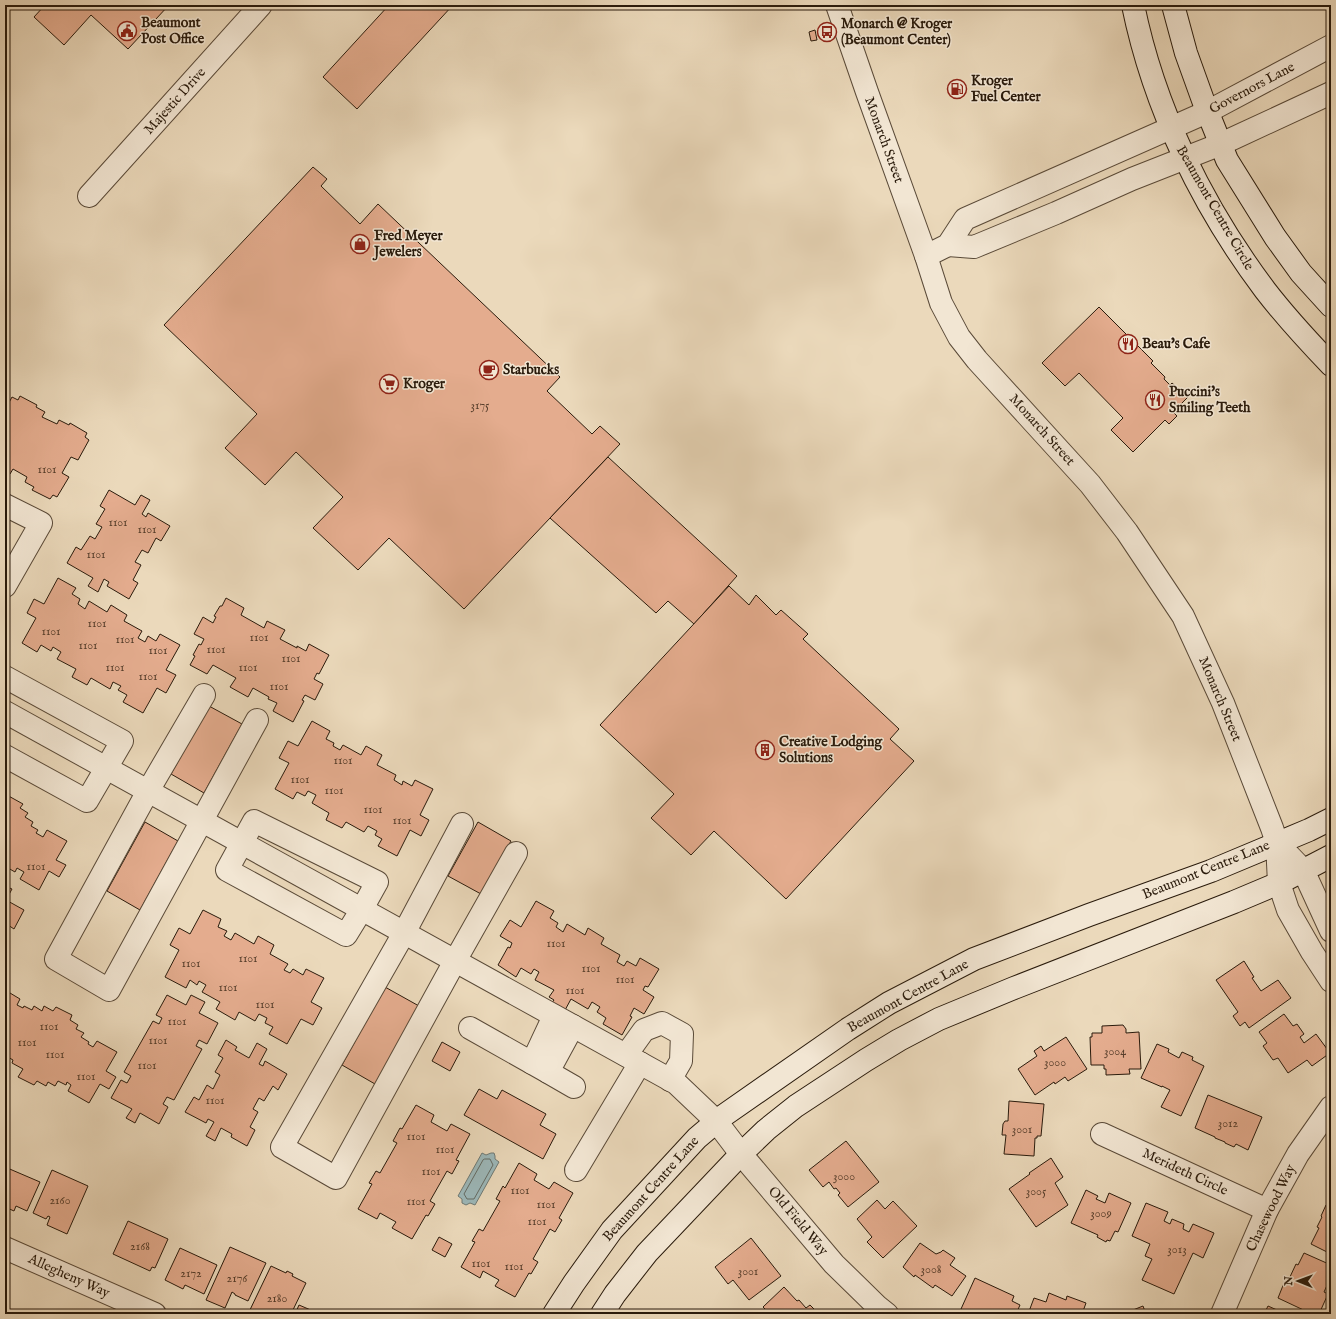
<svg xmlns="http://www.w3.org/2000/svg" width="1336" height="1319" viewBox="0 0 1336 1319" font-family="'IM FELL English',serif">
<rect width="100%" height="100%" fill="#ebd9bb"/>
<filter id="stains"><feTurbulence type="fractalNoise" baseFrequency=".005" numOctaves="4"/><feColorMatrix values="0 0 0 0 .2 0 0 0 0 .09 0 0 0 0 .02 0 0 0 .5 -.17"/></filter>
<radialGradient id="worn" r=".72"><stop offset=".6" stop-color="#630" stop-opacity="0"/><stop offset="1" stop-color="#630" stop-opacity=".3"/></radialGradient>
<path fill="#9cb8ba" stroke="#6e7974" d="M482,1153L486,1155L491,1153H494L495,1156V1159L499,1162L475,1205L470,1203L466,1205L462,1203V1199L458,1196Z"/>
<g fill="none" stroke-linecap="round" stroke-linejoin="round">
<path stroke="#636a63" stroke-width="1" d="M485,1159H490L493,1165L474,1199H467L464,1194L483,1160Z"/>
</g>
<g fill="#e4ac8e" stroke="#2a1b0c">
<path d="M45,5H169L128,49L91,15L64,45L34,17Z"/>
<path d="M389,5H453L357,109L323,77Z"/>
<path d="M815,30L817,40L811,41L809,32Z"/>
<path d="M313,167L327,179L321,186L360,224L378,204L560,377L547,391L592,434L600,426L620,444L464,609L389,538L358,570L313,528L343,497L296,452L265,485L225,448L257,414L164,325Z"/>
<path d="M1099,307L1153,361L1151,363L1165,377L1164,379L1170,385L1172,383L1188,397L1173,412L1177,416L1169,424L1165,420L1133,452L1111,430L1123,418L1079,373L1065,386L1042,363Z"/>
<path d="M20,396L37,405L36,407L45,412L42,417L57,424L59,420L69,425L70,423L87,433L85,437L89,440L78,460L71,457L62,473L69,477L57,497L53,495L50,499L32,490L34,487L25,482L27,477L13,469L10,474L5,472V423L6,421L5,420V410L12,397L18,400Z"/>
<path d="M608,457L737,576L694,624L668,601L656,613L550,518Z"/>
<path d="M109,490L135,505L141,495L150,500L142,514L146,517L148,513L170,526L161,541L156,538L148,553L142,550L135,562L141,565L133,580L138,583L129,599L107,586L109,582L104,579L98,592L88,586L93,578L67,563L76,547L81,550L90,536L95,539L102,527L96,524L105,509L100,506Z"/>
<path d="M58,578L76,588L72,594L80,599L78,604L85,609L89,601L107,612L111,605L127,615L124,621L142,631L138,638L145,642L148,636L156,641L160,634L180,645L166,670L176,675L166,693L157,688L143,713L123,702L127,695L118,690L121,686L113,682L110,689L91,678L87,685L72,677L76,669L57,659L61,652L53,647L51,651L41,645L37,652L22,643L36,618L27,613L34,599L44,604Z"/>
<path d="M729,586L749,605L756,595L776,615L781,610L808,634L803,639L899,729L890,739L914,761L786,899L714,831L691,855L651,818L674,794L600,725Z"/>
<path d="M226,598L244,608L241,615L264,628L267,621L285,630L280,639L297,648V646L306,651L309,644L329,655L319,674L317,673L314,679L323,684L315,700L305,695L302,700L304,701L293,722L273,711L277,703L268,699L269,697L253,688L248,697L230,687L236,678L213,665L207,674L190,665L195,656L193,655L199,644L201,645L204,639L194,634L203,617L213,623L216,617L214,616L220,606H222Z"/>
<path d="M209,706L242,724L204,793L171,774Z"/>
<path d="M312,721L330,731L326,739L334,743L333,746L340,750L343,745L361,755L366,746L382,755L377,765L396,775L394,780L402,785L403,781L412,786L415,780L433,789L420,815L429,820L421,836L410,830L397,856L378,846L382,839L375,835L377,831L368,826L364,832L346,822L342,828L326,820L329,813L312,803L316,795L308,791L305,796L297,792L293,799L275,789L289,763L279,758L288,741L298,746Z"/>
<path d="M5,794L23,804L20,808L28,813L25,817L33,822L31,826L38,830L36,833L43,837L47,830L67,841L56,860L66,865L59,877L49,871L39,890L20,879L24,872L17,868L15,872L8,868L5,872Z"/>
<path d="M145,822L178,841L140,910L107,891Z"/>
<path d="M478,822L511,841L481,894L448,876Z"/>
<path d="M5,886L12,889L6,900L24,910L14,929L8,925L5,931Z"/>
<path d="M536,901L554,911L550,918L558,923L556,927L563,932L567,924L585,935L588,928L604,938L601,944L620,955L617,962L624,966L627,961L636,966L640,958L659,969L648,987L645,986L643,990L654,997L644,1014L634,1008L630,1016L632,1017L622,1035L603,1024L606,1018L597,1012L600,1007L592,1002L588,1009L571,999L564,1012L551,1004L554,1000L549,997L554,990L535,980L539,972L534,969L531,974L521,968L516,977L498,965L508,947L510,948L512,943L500,936L510,920L521,927Z"/>
<path d="M203,910L221,919L218,927L227,931L224,936L231,940L235,933L254,944L258,936L274,945L270,954L288,964L284,970L290,973L293,969L303,975L306,969L324,978L311,1002L322,1008L313,1025L301,1019L287,1044L269,1034L273,1027L265,1023L267,1018L259,1014L255,1021L239,1012L235,1020L216,1009L220,1002L202,992L206,985L199,981L197,985L190,980L186,988L165,977L179,950L170,945L179,928L190,934Z"/>
<path d="M1244,961L1254,977L1252,978L1261,991L1278,980L1291,998L1249,1028L1245,1022L1240,1026L1233,1016L1238,1012L1216,980Z"/>
<path d="M385,987L419,1006L375,1084L342,1065Z"/>
<path d="M5,990L20,999L17,1005L23,1008L24,1006L32,1010L34,1006L42,1011L44,1006L53,1011L56,1007L72,1015L70,1020L78,1025L76,1029L84,1033L81,1037L89,1042L88,1044L93,1047L97,1041L117,1052L106,1071L116,1077L109,1089L100,1084L89,1103L68,1091L71,1085L67,1082L66,1085L58,1081L55,1086L48,1082L46,1086L37,1081L34,1085L18,1077L23,1069L12,1063L13,1060L6,1056L9,1051L5,1049Z"/>
<path d="M167,995L186,1005L191,995L205,1002L199,1013L218,1023L207,1044L199,1040L196,1046L202,1049L174,1100L167,1097L163,1104L168,1107L159,1124L140,1113L135,1123L126,1118L132,1109L111,1098L121,1080L127,1083L131,1076L124,1072L153,1021L159,1024L162,1018L156,1015Z"/>
<path d="M1284,1014L1293,1026L1297,1024L1304,1034L1300,1037L1304,1043L1316,1034L1330,1053L1312,1066L1307,1060L1288,1073L1278,1058L1273,1060L1263,1046L1267,1043L1259,1032Z"/>
<path d="M1123,1025L1126,1029V1033L1139,1032L1141,1069H1129L1130,1074L1106,1075V1069H1104V1065H1091L1090,1037H1092V1033H1102V1026Z"/>
<path d="M1066,1037L1087,1069L1068,1081L1065,1077L1055,1084L1054,1082L1035,1095L1018,1069L1037,1056L1034,1051L1041,1046L1044,1051Z"/>
<path d="M226,1040L237,1047L235,1050L249,1058L257,1043L267,1049L259,1064L263,1066L265,1061L287,1074L278,1090L273,1086L264,1101L259,1098L253,1109L258,1112L250,1127L255,1130L247,1146L231,1137L232,1134L221,1128L215,1141L206,1136L214,1122L208,1119L206,1123L185,1112L194,1097L199,1100L207,1085L213,1089L220,1075L215,1072L223,1058L218,1055Z"/>
<path d="M442,1042L460,1052L450,1071L432,1061Z"/>
<path d="M1157,1044L1169,1049L1168,1052L1179,1058L1182,1052L1193,1057L1192,1060L1204,1066L1181,1116L1161,1107L1170,1090L1162,1086V1087L1141,1078Z"/>
<path d="M479,1089L497,1099L502,1090L546,1114L540,1125L556,1134L543,1159L464,1115Z"/>
<path d="M1208,1095L1262,1117L1248,1150L1236,1144L1234,1147L1225,1143V1142L1215,1138V1137L1195,1128Z"/>
<path d="M1009,1101L1044,1104L1041,1136H1037V1138H1035L1034,1156L1004,1154L1006,1135H1002L1003,1124L1005,1121H1008Z"/>
<path d="M416,1105L434,1115L431,1122L447,1131L451,1124L470,1134L456,1160L459,1161L452,1174L447,1171L430,1201L435,1204L428,1216L426,1215L412,1239L392,1228L396,1222L380,1213L377,1219L358,1209L372,1184L369,1183L376,1171L380,1173L397,1143L393,1141L400,1128L402,1129Z"/>
<path d="M846,1141L879,1182L848,1207L838,1195L840,1193L836,1188L834,1189L829,1182L823,1187L809,1170Z"/>
<path d="M1051,1158L1063,1177L1055,1183L1068,1205L1036,1227L1009,1189L1030,1174L1029,1173Z"/>
<path d="M519,1163L537,1174L534,1180L549,1189L554,1182L573,1193L559,1218L562,1220L555,1232L550,1229L533,1259L538,1262L531,1274L529,1273L515,1297L495,1286L499,1280L483,1271L480,1278L461,1267L475,1242L472,1241L479,1229L483,1231L500,1201L496,1199L503,1186L505,1188Z"/>
<path d="M5,1167L40,1182L27,1211L16,1206L14,1211L5,1207Z"/>
<path d="M52,1170L88,1186L67,1234L47,1225L50,1217L48,1216L46,1219L33,1213Z"/>
<path d="M1086,1190L1098,1196L1096,1199L1105,1203L1109,1193L1131,1203L1118,1232L1115,1231L1110,1241L1107,1240L1106,1242L1097,1237L1098,1235L1071,1223Z"/>
<path d="M1331,1198V1254L1311,1244L1319,1228L1317,1227L1322,1217L1321,1216L1326,1205L1328,1206Z"/>
<path d="M877,1200L885,1209L893,1201L917,1226L883,1258L867,1242L872,1237L857,1219Z"/>
<path d="M1146,1203L1168,1212L1164,1221L1170,1224L1172,1219L1184,1224L1183,1229L1189,1232L1193,1224L1214,1233L1203,1258L1193,1253L1174,1294L1142,1280L1152,1259L1145,1256L1150,1244L1132,1236Z"/>
<path d="M128,1221L168,1239L155,1268L152,1267L150,1271L113,1254Z"/>
<path d="M439,1237L452,1244L445,1257L432,1250Z"/>
<path d="M751,1238L781,1276L749,1300L733,1280L728,1284L715,1267Z"/>
<path d="M920,1243L936,1254L941,1252L943,1250L955,1258L950,1265L966,1276L952,1296L935,1285L933,1288L915,1275L914,1277L903,1267Z"/>
<path d="M230,1247L266,1263L248,1301L235,1295V1294L232,1292L225,1308L206,1300Z"/>
<path d="M180,1248L217,1265L204,1294L185,1285L183,1289L165,1280Z"/>
<path d="M1304,1253L1331,1265V1282L1329,1281L1324,1292L1328,1294L1319,1314H1312L1278,1298L1286,1278L1289,1279L1296,1264L1298,1265Z"/>
<path d="M271,1266L286,1273L287,1271L293,1274L292,1276L306,1283L291,1314H275L272,1313L271,1314H248Z"/>
<path d="M975,1278L1014,1296L1012,1301L1020,1305L1016,1314H971L961,1309Z"/>
<path d="M784,1287L797,1301L799,1300L806,1308L810,1305L819,1314H770L763,1307Z"/>
<path d="M1049,1293L1066,1300L1067,1296L1086,1303L1082,1314H1028L1034,1298L1046,1302Z"/>
<path d="M299,1305L320,1314H295Z"/>
<path d="M1143,1306L1146,1314H1123Z"/>
<path d="M1268,1306L1286,1314H1264Z"/>
</g>
<g fill="none" stroke-linecap="round" stroke-linejoin="round">
<defs>
<g id="street">
<path d="M837,5L867,92L926,256L941,303L959,337L977,360L1090,484L1127,532L1183,616L1223,703L1272,828L1277,843L1279,883L1288,910L1312,952L1331,981"/>
<path d="M89,196L261,5"/>
<path d="M948,245L974,247L1056,213L1132,179L1221,144L1331,93"/>
<path d="M926,256L948,245L965,219L1207,112L1331,46"/>
<path d="M5,505L41,523L5,586"/>
<path d="M5,677L122,741L87,801L5,756"/>
<path d="M204,695L148,791L56,959L109,990L257,720"/>
<path d="M5,712L676,1083L716,1121L741,1154L834,1264L877,1306L887,1314"/>
<path d="M254,821L377,882L362,909L346,935L227,870Z"/>
<path d="M462,824L404,933L282,1147L336,1178L455,961L516,853"/>
<path d="M1277,843L1303,870L1331,931"/>
<path d="M573,1026L548,1072L574,1087"/>
<path d="M470,1028L548,1072"/>
<path d="M626,1055L644,1030L662,1023L682,1034L681,1061L670,1080"/>
<path d="M532,1063L554,1016"/>
<path d="M1102,1134L1267,1210"/>
<path d="M576,1170L640,1063"/>
<path d="M5,1248L155,1314"/>
<path d="M1222,1314L1267,1210L1298,1154L1331,1107"/>
</g>
<g id="secondary">
<path d="M1133,5C1154,108 1202,206 1265,290C1285,316 1308,341 1331,365"/>
<path d="M1173,5L1186,53L1204,103L1227,160L1275,237L1301,273L1331,306"/>
<path d="M554,1314L574,1283L612,1230L697,1138L723,1116L848,1029L889,1003L974,959L1089,915L1211,871L1309,830L1331,819"/>
<path d="M602,1314L615,1294L647,1253L741,1154L766,1130L796,1106L866,1060L899,1040L939,1019L1014,988L1234,902L1279,883L1331,856"/>
</g>
</defs>
<use href="#street" stroke="#5a4a38" stroke-width="24"/>
<use href="#secondary" stroke="#2a1b0c" stroke-width="24"/>
<use href="#street" stroke="#f2e6d3" stroke-width="22"/>
<use href="#secondary" stroke="#f2e6d3" stroke-width="22"/>
</g>
<defs>
<symbol id="civic-ring" viewBox="-11 -11 22 22"><circle r="9.5" fill="#f2e6d3" stroke="#8f2418" stroke-width="1.5"/><path d="M-.6-6.5H3V-4.5H.6V-3L4-1V1h2V6H-6V1h2V-1L-.6-3ZM-1.2 2.5V6h2.4V2.5Z" fill="#8f2418"/></symbol>
<symbol id="bus-ring" viewBox="-11 -11 22 22"><circle r="9.5" fill="#f2e6d3" stroke="#8f2418" stroke-width="1.5"/><path d="M-5-6H5V4H4V6H2V4H-2V6H-4V4H-5ZM-3.5-4V0h7V-4ZM-3.5 1.2v1.5H-2V1.2ZM2 1.2v1.5H3.5V1.2Z" fill="#8f2418"/></symbol>
<symbol id="fuel-ring" viewBox="-11 -11 22 22"><circle r="9.5" fill="#f2e6d3" stroke="#8f2418" stroke-width="1.5"/><path d="M-5.5-6h7V0h2V4h1.3V-2.5L3-4.5l.8-.8L6-3V5H2.5V1h-1V6h-7ZM-4.2-4.7v3.2H.2V-4.7Z" fill="#8f2418"/></symbol>
<symbol id="shop-ring" viewBox="-11 -11 22 22"><circle r="9.5" fill="#f2e6d3" stroke="#8f2418" stroke-width="1.5"/><path d="M-5-2.5h2.3a2.7 3.5 0 0 1 5.4 0H5L5.5 6h-11ZM-1.5-2.5h3a1.5 2.3 0 0 0-3 0Z" fill="#8f2418"/></symbol>
<symbol id="restaurant-ring" viewBox="-11 -11 22 22"><circle r="9.5" fill="#f2e6d3" stroke="#8f2418" stroke-width="1.5"/><path d="M-5-6h1v4h1v-4h1v4h1v-4h1v5L-1.5 .5V6h-2V.5L-5-1ZM5-6V6H3V1.5H1.5Q1.5-4 5-6Z" fill="#8f2418"/></symbol>
<symbol id="cafe-ring" viewBox="-11 -11 22 22"><circle r="9.5" fill="#f2e6d3" stroke="#8f2418" stroke-width="1.5"/><path d="M-5.5-4.5H6V0H3Q3 3.5 0 3.5H-2.5Q-5.5 3.5-5.5 0ZM3-3.2v2h1.7v-2ZM-6 4.5H4V6H-6Z" fill="#8f2418"/></symbol>
<symbol id="supermarket-ring" viewBox="-11 -11 22 22"><circle r="9.5" fill="#f2e6d3" stroke="#8f2418" stroke-width="1.5"/><path d="M-6-5.5h2.5l.6 2H6L4.5 2H-2.5L-4.4-4H-6ZM-1.5 3.2a1.3 1.3 0 1 0 .1 0ZM3 3.2a1.3 1.3 0 1 0 .1 0Z" fill="#8f2418"/></symbol>
<symbol id="building-ring" viewBox="-11 -11 22 22"><circle r="9.5" fill="#f2e6d3" stroke="#8f2418" stroke-width="1.5"/><path d="M-4-6H4V6H1V3H-1V6H-4ZM-2.5-4.3h1.7v1.8h-1.7ZM.8-4.3h1.7v1.8H.8ZM-2.5-1h1.7V.8h-1.7ZM.8-1h1.7V.8H.8Z" fill="#8f2418"/></symbol>
</defs>
<g fill-rule="evenodd">
<use href="#civic-ring" x="116" y="20" width="22" height="22"/>
<use href="#bus-ring" x="816" y="21" width="22" height="22"/>
<use href="#fuel-ring" x="946" y="78" width="22" height="22"/>
<use href="#shop-ring" x="349" y="233" width="22" height="22"/>
<use href="#restaurant-ring" x="1117" y="333" width="22" height="22"/>
<use href="#cafe-ring" x="478" y="359" width="22" height="22"/>
<use href="#supermarket-ring" x="378" y="373" width="22" height="22"/>
<use href="#restaurant-ring" x="1144" y="389" width="22" height="22"/>
<use href="#building-ring" x="754" y="739" width="22" height="22"/>
</g>
<g text-anchor="middle" dominant-baseline="central" stroke-width="3" stroke-linejoin="round" paint-order="stroke">
<g font-size="12" fill="#583f2c">
<text x="480" y="405">3175</text>
<text x="47" y="469">1101</text>
<text x="118" y="522">1101</text>
<text x="147" y="529">1101</text>
<text x="96" y="554">1101</text>
<text x="97" y="623">1101</text>
<text x="51" y="631">1101</text>
<text x="259" y="637">1101</text>
<text x="125" y="639">1101</text>
<text x="88" y="645">1101</text>
<text x="216" y="649">1101</text>
<text x="158" y="650">1101</text>
<text x="291" y="658">1101</text>
<text x="115" y="667">1101</text>
<text x="248" y="667">1101</text>
<text x="148" y="676">1101</text>
<text x="279" y="686">1101</text>
<text x="343" y="760">1101</text>
<text x="300" y="779">1101</text>
<text x="334" y="790">1101</text>
<text x="373" y="809">1101</text>
<text x="402" y="820">1101</text>
<text x="36" y="866">1101</text>
<text x="556" y="943">1101</text>
<text x="248" y="958">1101</text>
<text x="191" y="963">1101</text>
<text x="591" y="968">1101</text>
<text x="625" y="979">1101</text>
<text x="228" y="987">1101</text>
<text x="575" y="990">1101</text>
<text x="265" y="1004">1101</text>
<text x="177" y="1021">1101</text>
<text x="49" y="1026">1101</text>
<text x="158" y="1040">1101</text>
<text x="27" y="1042">1101</text>
<text x="1115" y="1051">3004</text>
<text x="55" y="1054">1101</text>
<text x="1055" y="1062">3000</text>
<text x="147" y="1065">1101</text>
<text x="86" y="1076">1101</text>
<text x="215" y="1100">1101</text>
<text x="1228" y="1123">3012</text>
<text x="1022" y="1129">3001</text>
<text x="416" y="1136">1101</text>
<text x="445" y="1149">1101</text>
<text x="431" y="1171">1101</text>
<text x="844" y="1176">3000</text>
<text x="520" y="1190">1101</text>
<text x="1036" y="1191">3005</text>
<text x="60" y="1200">2160</text>
<text x="416" y="1201">1101</text>
<text x="546" y="1204">1101</text>
<text x="1101" y="1213">3009</text>
<text x="537" y="1221">1101</text>
<text x="140" y="1246">2168</text>
<text x="1177" y="1249">3013</text>
<text x="481" y="1263">1101</text>
<text x="514" y="1266">1101</text>
<text x="931" y="1269">3008</text>
<text x="748" y="1271">3001</text>
<text x="191" y="1273">2172</text>
<text x="237" y="1278">2176</text>
<text x="277" y="1298">2180</text>
</g>
<g font-size="14" font-weight="bold" fill="#2a1b0c" stroke="#f2e6d3" text-anchor="start">
<text x="141" y="23">Beaumont<tspan x="141" dy="16">Post Office</tspan></text>
<text x="841" y="24">Monarch @ Kroger<tspan x="841" dy="16">(Beaumont Center)</tspan></text>
<text x="971" y="81">Kroger<tspan x="971" dy="16">Fuel Center</tspan></text>
<text x="374" y="236">Fred Meyer<tspan x="374" dy="16">Jewelers</tspan></text>
<text x="1142" y="344">Beau's Cafe</text>
<text x="503" y="370">Starbucks</text>
<text x="403" y="384">Kroger</text>
<text x="1169" y="392">Puccini's<tspan x="1169" dy="16">Smiling Teeth</tspan></text>
<text x="779" y="742">Creative Lodging<tspan x="779" dy="16">Solutions</tspan></text>
</g>
<g font-size="14" fill="#2a1b0c" stroke="#f2e6d3">
<text transform="translate(1252 88) rotate(-28)">Governors Lane</text>
<text transform="translate(175 101) rotate(-48)">Majestic Drive</text>
<text transform="translate(884 140) rotate(70)">Monarch Street</text>
<text transform="translate(1215 208) rotate(60)">Beaumont Centre Circle</text>
<text transform="translate(1042 430) rotate(48)">Monarch Street</text>
<text transform="translate(1220 699) rotate(67)">Monarch Street</text>
<text transform="translate(1206 870) rotate(-22)">Beaumont Centre Lane</text>
<text transform="translate(908 996) rotate(-29)">Beaumont Centre Lane</text>
<text transform="translate(1185 1172) rotate(25)">Merideth Circle</text>
<text transform="translate(651 1189) rotate(-48)">Beaumont Centre Lane</text>
<text transform="translate(1271 1208) rotate(-64)">Chasewood Way</text>
<text transform="translate(798 1221) rotate(50)">Old Field Way</text>
<text transform="translate(69 1276) rotate(24)">Allegheny Way</text>
</g>
</g>
<rect width="1336" height="1319" fill="none" stroke="#ebd9bb" stroke-width="20"/>
<rect x="6" y="6" width="1324" height="1307" fill="none" stroke="#2a1b0c" stroke-width="2"/>
<rect x="10" y="10" width="1316" height="1299" fill="none" stroke="#2a1b0c"/>
<g transform="translate(1298 1281) rotate(271)" stroke="#f2e6d3" stroke-width="3" paint-order="stroke">
<path d="M0-3L7 15L0 10L-7 15Z" fill="#2a1b0c"/>
<text y="-6" font-size="11" font-weight="bold" text-anchor="middle" fill="#2a1b0c">N</text>
</g>
<rect width="100%" height="100%" filter="url(#stains)"/>
<rect width="100%" height="100%" fill="url(#worn)"/>
</svg>
